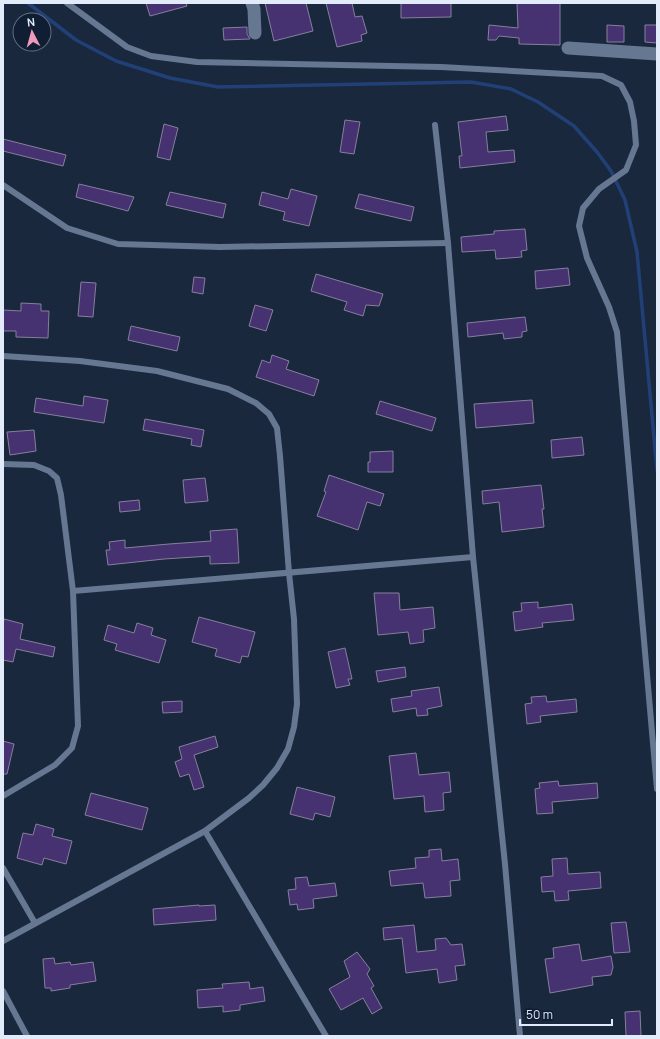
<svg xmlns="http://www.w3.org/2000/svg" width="660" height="1039" viewBox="0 0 660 1039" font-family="Manrope,sans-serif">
<rect width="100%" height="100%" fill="#19283d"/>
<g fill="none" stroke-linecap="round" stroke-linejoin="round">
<path stroke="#224078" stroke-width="3.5" d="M28,3L76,40L116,61L170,78L218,87L471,82L511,89L538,102L574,126L597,152L611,171L625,200L637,252L657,470"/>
</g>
<g fill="#463270" stroke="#867f9d">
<path d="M146,3H186L187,6L150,16Z"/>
<path d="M265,3H306L313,31L274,41Z"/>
<path d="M326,3H352L355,17L362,16L367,33L361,35L362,41L337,47Z"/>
<path d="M401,3H451V17L401,18Z"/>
<path d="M517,3H560V45L519,44V38L499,36L496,40H488L489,25L518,28Z"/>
<path d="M607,25L624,26V42H607Z"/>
<path d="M645,25H657V43L645,42Z"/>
<path d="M247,27V34L250,39L224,40L223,28Z"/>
<path d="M506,116L508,130L486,132L488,152L514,150L515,162L460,168L459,156H462L458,122Z"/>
<path d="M345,120L360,122L354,154L340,152Z"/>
<path d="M164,124L178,128L170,160L157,157Z"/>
<path d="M3,139L66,155L63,166L3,151Z"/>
<path d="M79,184L134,197L128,211L76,197Z"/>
<path d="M291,189L317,196L309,226L283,220L285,212L259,205L262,192L288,199Z"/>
<path d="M170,192L226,204L223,218L166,205Z"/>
<path d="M359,194L414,207L411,221L355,208Z"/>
<path d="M525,229L527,250L521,251L522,257L496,259L495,250L462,252L461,237L494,234V231Z"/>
<path d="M568,268L570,285L536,289L535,271Z"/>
<path d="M316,274L383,294L379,306L366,305L363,316L344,310L347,302L311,291Z"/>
<path d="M194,277L205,278L203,294L192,292Z"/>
<path d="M81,282L96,283L93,317L78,316Z"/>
<path d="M21,303L41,304V311H49L48,338L16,337V331H3V310L21,311Z"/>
<path d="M255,305L273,310L266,331L249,326Z"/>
<path d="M525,317L527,331L522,332V337L504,339L503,333L468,337L467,323Z"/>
<path d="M131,326L180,337L177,351L128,340Z"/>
<path d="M272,355L289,361L286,369L319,380L314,396L256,377L262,360L270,363Z"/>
<path d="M84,396L108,400L104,423L34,412L36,398L83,406Z"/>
<path d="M532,400L534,423L476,428L474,404Z"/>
<path d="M380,401L436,418L432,431L376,414Z"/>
<path d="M145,419L204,430L201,447L191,445L192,439L143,430Z"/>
<path d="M34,430L36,451L10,455L7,432Z"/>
<path d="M582,437L584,455L552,458L551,440Z"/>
<path d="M393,451V472H368V462H370V452Z"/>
<path d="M329,475L384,494L380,506L367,502L358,530L317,516L326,492L324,491Z"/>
<path d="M205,478L208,501L185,503L183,480Z"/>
<path d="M541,485L544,509H542L544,527L502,532L499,502L483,504L482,491Z"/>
<path d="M139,500L140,510L120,512L119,502Z"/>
<path d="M237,529L239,563L210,564V556L164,559L108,565L106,550H110L109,542L125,540V548L169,544L211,541L210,531Z"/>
<path d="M374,593H399L400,610L433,607L435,628L423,630L424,642L410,644L408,632L378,635Z"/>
<path d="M538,602V608L572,604L574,620L542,623L543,627L515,631L513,612L522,611L521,603Z"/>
<path d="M199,617L255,632L248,657L242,656L240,663L215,656L217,649L192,642Z"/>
<path d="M4,619L23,624L20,639L55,647L53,657L16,649L13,662L3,660V626Z"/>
<path d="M137,623L153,628L151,635L166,640L159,663L115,650L117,644L104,640L108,625L134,633Z"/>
<path d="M345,648L352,679H348L350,685L336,688L328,652Z"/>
<path d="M405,667L406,677L378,682L376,671Z"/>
<path d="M439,687L442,706L427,709L428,715L417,716L416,708L393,712L391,699L412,696L411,691Z"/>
<path d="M546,696L547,702L576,699L577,712L540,716L541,722L527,724L525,704L532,703L531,697Z"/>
<path d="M182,701V712L163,713L162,702Z"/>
<path d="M215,736L218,747L194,755L204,787L194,790L189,774L180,777L175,762L182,759L179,747Z"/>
<path d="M3,741L14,744L7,774H3Z"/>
<path d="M416,753L419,775L449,772L451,792L443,793L444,810L425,812L424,796L394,799L389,756Z"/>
<path d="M558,781L559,786L597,783L598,798L552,802L553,813L537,814L535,789L540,788L539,783Z"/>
<path d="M297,787L335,797L330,817L315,813L313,820L290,814Z"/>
<path d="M91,793L148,808L142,830L85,815Z"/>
<path d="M36,824L54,829L52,836L72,841L66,864L44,858L42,865L17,858L23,833L33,835Z"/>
<path d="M441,849L442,861L458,859L460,880L450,881L451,896L425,898L423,883L391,886L389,871L416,868L415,858L429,857V850Z"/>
<path d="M567,858L568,874L600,872L601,888L568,891L569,900L555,901L554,891L542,892L541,877L553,876L552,859Z"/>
<path d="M307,877L309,886L335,883L337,896L313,899L314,908L298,910L297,904L290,905L288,890L296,889L295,878Z"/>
<path d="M199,905V906L215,905L216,920L154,925L153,909Z"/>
<path d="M626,922L630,952L614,953L611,923Z"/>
<path d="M414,925L417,952L436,950L435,939L446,938L451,945L462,944L465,965L455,966L457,980L439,983L437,969L406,973L402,938L384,940L383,928Z"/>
<path d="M579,944L582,961L611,956L613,967L611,975L592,977L593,985L550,993L545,959L554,958L553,948Z"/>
<path d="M357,952L370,969L367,974L374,986L371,988L382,1008L372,1014L363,998L341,1010L329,989L350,977L344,961Z"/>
<path d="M54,958L55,964L70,962L71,965L93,962L96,981L70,985V988L51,991V988H45L43,959Z"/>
<path d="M249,982L250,989L263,987L265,1001L240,1005V1010L223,1012V1006L198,1008L197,990L223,988L222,984Z"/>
<path d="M640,1011L641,1036H626L625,1012Z"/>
</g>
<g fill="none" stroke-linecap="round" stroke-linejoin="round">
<g stroke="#667791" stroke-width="6">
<path d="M67,3L127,47L151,56L197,62L441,67L602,76L621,85L630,102L634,121L636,145L626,170L599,189L583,208L579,226L587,258L609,307L617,332L657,789"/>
<path d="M435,125L448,243L473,557L505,864L520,1036"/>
<path d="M3,185L67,228L118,244L220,247L448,243"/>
<path d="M3,356L80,361L157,371L228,389L256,403L269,414L277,428L280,456L289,573L294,619L297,704L294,727L288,749L277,768L263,785L249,798L205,831L3,941"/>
<path d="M3,464L34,465L49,471L57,478L61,495L73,591L78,726L72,748L55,765L3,796"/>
<path d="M73,591L473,557"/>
<path d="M205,831L326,1036"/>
<path d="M3,868L35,923"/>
<path d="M3,991L27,1036"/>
</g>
<g stroke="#667791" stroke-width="13">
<path d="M252,3L254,9L255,33"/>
<path d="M568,48L657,54"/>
</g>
</g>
<rect width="660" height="1039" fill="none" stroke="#e1ebf9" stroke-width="8"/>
<g transform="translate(32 32) rotate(354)"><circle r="19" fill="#101e33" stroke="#647082"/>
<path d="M0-3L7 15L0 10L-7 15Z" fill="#ef9ab8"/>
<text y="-6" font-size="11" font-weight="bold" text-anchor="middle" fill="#e1ebf9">N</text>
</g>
<path d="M520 1019v6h92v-6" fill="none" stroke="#e1ebf9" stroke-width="2"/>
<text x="526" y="1019" font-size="12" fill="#e1ebf9" stroke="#101e33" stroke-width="3" paint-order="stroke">50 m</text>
</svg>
